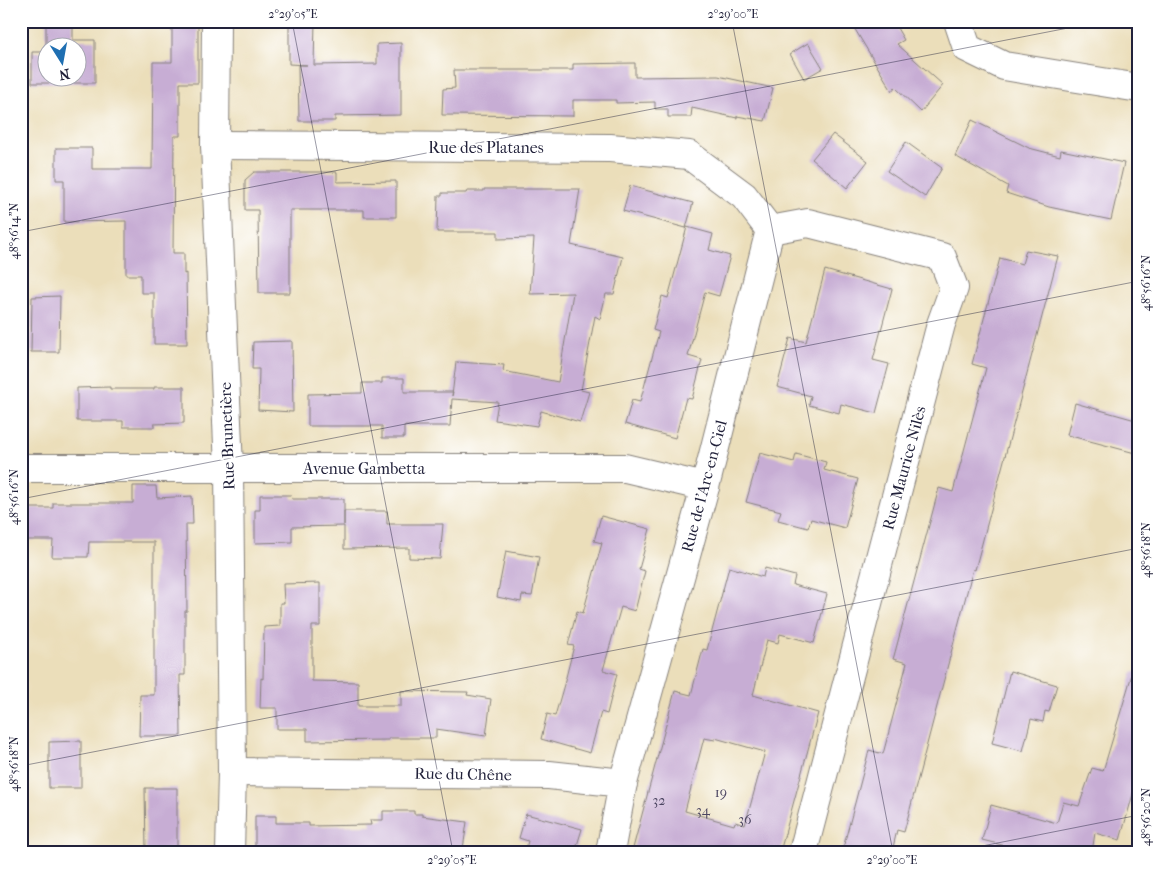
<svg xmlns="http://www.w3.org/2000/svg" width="1160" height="873" viewBox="0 0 1160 873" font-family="'IM FELL French Canon',serif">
<rect width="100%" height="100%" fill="#fff"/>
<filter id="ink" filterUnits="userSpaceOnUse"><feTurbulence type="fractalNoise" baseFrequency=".02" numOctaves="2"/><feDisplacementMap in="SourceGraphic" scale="10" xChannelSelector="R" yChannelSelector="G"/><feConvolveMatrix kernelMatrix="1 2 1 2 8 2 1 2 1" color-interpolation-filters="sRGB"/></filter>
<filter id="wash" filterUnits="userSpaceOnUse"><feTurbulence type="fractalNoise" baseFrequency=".0096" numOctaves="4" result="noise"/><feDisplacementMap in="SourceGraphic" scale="20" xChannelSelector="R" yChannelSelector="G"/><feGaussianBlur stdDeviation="1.12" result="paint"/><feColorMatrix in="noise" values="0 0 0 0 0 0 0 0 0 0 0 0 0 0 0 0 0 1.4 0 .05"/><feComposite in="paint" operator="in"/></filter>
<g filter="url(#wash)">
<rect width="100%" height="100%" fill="#ebdeba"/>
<g id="blocks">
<g fill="#c7add4" fill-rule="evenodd">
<path d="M46,21H73V40H95V83H32V52H46ZM48,48H78V78H48Z"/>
<path d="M172,21H198V83H180V136H174L173,253H184V274L186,273L187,344H154V293H141V275H126V221L64,222V180H56V148H92V169H152L153,62H172Z"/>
<path d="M289,21H315L314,65L377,64V44L401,43V115L335,116V121H299L298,65H307L289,64Z"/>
<path d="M850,21H893L904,40L897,44L943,85L921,112L895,87L892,91Z"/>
<path d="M808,43L823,68L804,79L790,54Z"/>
<path d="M635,63V77L718,76L773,88L765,121L737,116V118L692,108L691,117H668V109H655V102L616,103V100H573V116L442,115L443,89L455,88L454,70H573V64Z"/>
<path d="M972,120L1029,148L1060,156L1061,150L1124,163L1111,220L1049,207L1006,193L1008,186L955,156Z"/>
<path d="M833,134L868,161L847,188L812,159Z"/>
<path d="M906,142L942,168L925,197L887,171Z"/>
<path d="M254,172H337V182L396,181V217H364V210H290V293H259L258,210H245V180Z"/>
<path d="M630,186L693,203L686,228L623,211Z"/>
<path d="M484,189H580L571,245L623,257L614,294H606L600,319L595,316L581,390L589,392L580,422L541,411L537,426L495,420L498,402L452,399L450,426H404V438H382V426H308V394L362,393V383H382V378H404V392H453L452,396L456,362L504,365L503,371L558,382L573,293L530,294L534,238L498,239V232H437L438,196H442V193H466L467,191H484Z"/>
<path d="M687,227L713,234L709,250L730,256L719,296L705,292L688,356L702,360L692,399L686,398L675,438L625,424L632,400L640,402L659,332L653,330L662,296L668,298Z"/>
<path d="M1026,250L1058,256L975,570L973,569L904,832L897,830L892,852H842L869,750L883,754L907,663L893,659L894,656L939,488L953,492L986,368L972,364L1000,258L1022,264Z"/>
<path d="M825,270L892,289L873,360L889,364L876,413L841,404L839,413L809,405L811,396L777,387L790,338L806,342Z"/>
<path d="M60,296L59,352H31L32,297Z"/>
<path d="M292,341L293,412L258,410L259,369H252L253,342Z"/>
<path d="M110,387V389H154V387H184V423L154,424V427H123V421H77V388Z"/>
<path d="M1075,403L1139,421V454L1067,435Z"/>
<path d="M760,453L794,462L796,454L826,462L824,470L858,479L845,528L811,519L808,528L778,520L781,511L746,502Z"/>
<path d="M133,486H156L157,498L192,496L193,524H186L187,611H185V675H180L181,736H139L140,695H154V542H89L88,557H52L53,540H21V508H53V503H133Z"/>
<path d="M260,495H291L292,499H344V525V511H387V524H443L440,559L409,558V548L344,549V526L292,527V542L255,543V510H260Z"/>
<path d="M601,516L650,529L639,569L645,571L635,611L621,607L603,670L617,674L607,714L601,712L590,753L541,739L547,714L555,716L565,681L574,646L568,645L577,611L583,613L602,543L594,541Z"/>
<path d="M506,551L539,557L532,596L522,595L521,602L497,597Z"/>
<path d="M729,567L763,577L765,568L795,576L793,585L827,594L814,643L780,634L778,643L767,640L753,695L818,713L780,852H632L675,691L691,695L703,649L707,650ZM704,738L715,740V738L765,752L745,825L735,822L734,825L685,811Z"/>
<path d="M320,583V626H312V681L358,682V706H401V691L468,692L467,695L491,699L486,736L436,729V738H389V740L307,741V729H277V708H260L261,678L263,679L264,627L280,626V603H284L283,584Z"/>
<path d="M1010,671L1057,685L1049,712L1045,711L1043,722L1031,719L1023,751L992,743Z"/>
<path d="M1133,671L1139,672V773L1120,840L1095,833L1092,852H1004L1006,846L982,840L991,805L1057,823L1063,802L1079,806L1092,768L1103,771Z"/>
<path d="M81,741V788H49V742Z"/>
<path d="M145,788H177V852H146Z"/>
<path d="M383,811H414V814H422V816L467,822L463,849L449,847L448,852L255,851V816H276V823H309V826L371,825L370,820H383Z"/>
<path d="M526,814L582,829L575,852H525L528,841L519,838Z"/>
</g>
</g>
</g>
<g filter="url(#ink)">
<use href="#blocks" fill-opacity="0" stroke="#86807a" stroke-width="1"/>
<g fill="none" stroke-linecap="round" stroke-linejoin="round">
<defs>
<g id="minor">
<path d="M216,21L215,145L229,468L232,772L230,852"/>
<path d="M958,21L967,48L1004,66L1139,88"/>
<path d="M215,145L610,148L689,155L744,196L770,230L705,487L623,783"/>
<path d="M770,230L808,223L942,257L954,288L941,324L803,852"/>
<path d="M21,468H625L705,487"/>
<path d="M232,772L549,775L623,783L610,852"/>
</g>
</defs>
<use href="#minor" stroke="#86807a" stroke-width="30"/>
<use href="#minor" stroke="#fff" stroke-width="28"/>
</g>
</g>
<path fill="none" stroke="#22223b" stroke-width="1" stroke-opacity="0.45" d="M292,21L453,852M732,21L893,852M21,232L1104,21M21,499L1139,281M21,766L1139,548M952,852L1139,815"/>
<g text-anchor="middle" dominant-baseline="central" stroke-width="4.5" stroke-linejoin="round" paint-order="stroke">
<g font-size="14" fill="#4b4561">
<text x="721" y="792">19</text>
<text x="659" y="800">32</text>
<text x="703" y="810">34</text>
<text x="745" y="819">36</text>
</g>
<g font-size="16" fill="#22223b" stroke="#fff">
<text x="486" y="147">Rue des Platanes</text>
<text transform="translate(227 436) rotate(-92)">Rue Brunetière</text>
<text x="364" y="468">Avenue Gambetta</text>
<text transform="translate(904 468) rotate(-75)">Rue Maurice Nilès</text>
<text transform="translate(704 486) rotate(-75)">Rue de l'Arc-en-Ciel</text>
<text transform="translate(463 774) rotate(1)">Rue du Chêne</text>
</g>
</g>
<rect width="1160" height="873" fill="none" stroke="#fff" stroke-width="55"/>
<g transform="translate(62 62) rotate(169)"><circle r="24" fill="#ffffff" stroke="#a7a7b1"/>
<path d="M0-4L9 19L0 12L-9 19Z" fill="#1f6fb2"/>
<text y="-8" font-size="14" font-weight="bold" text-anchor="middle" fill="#22223b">N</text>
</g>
<rect x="28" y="28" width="1104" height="818" fill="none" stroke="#22223b" stroke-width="2"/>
<g font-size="12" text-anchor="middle" fill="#22223b">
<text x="293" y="18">2°29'05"E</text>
<text x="733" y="18">2°29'00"E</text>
<text transform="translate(14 231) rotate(-90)" y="4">48°56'14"N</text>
<text transform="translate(1146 283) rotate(-90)" y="4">48°56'16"N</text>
<text transform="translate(14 497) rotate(-90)" y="4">48°56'16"N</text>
<text transform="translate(1146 550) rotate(-90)" y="4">48°56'18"N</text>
<text transform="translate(14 764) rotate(-90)" y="4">48°56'18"N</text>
<text transform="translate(1146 817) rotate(-90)" y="4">48°56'20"N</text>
<text x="452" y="864">2°29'05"E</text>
<text x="892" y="864">2°29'00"E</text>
</g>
</svg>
